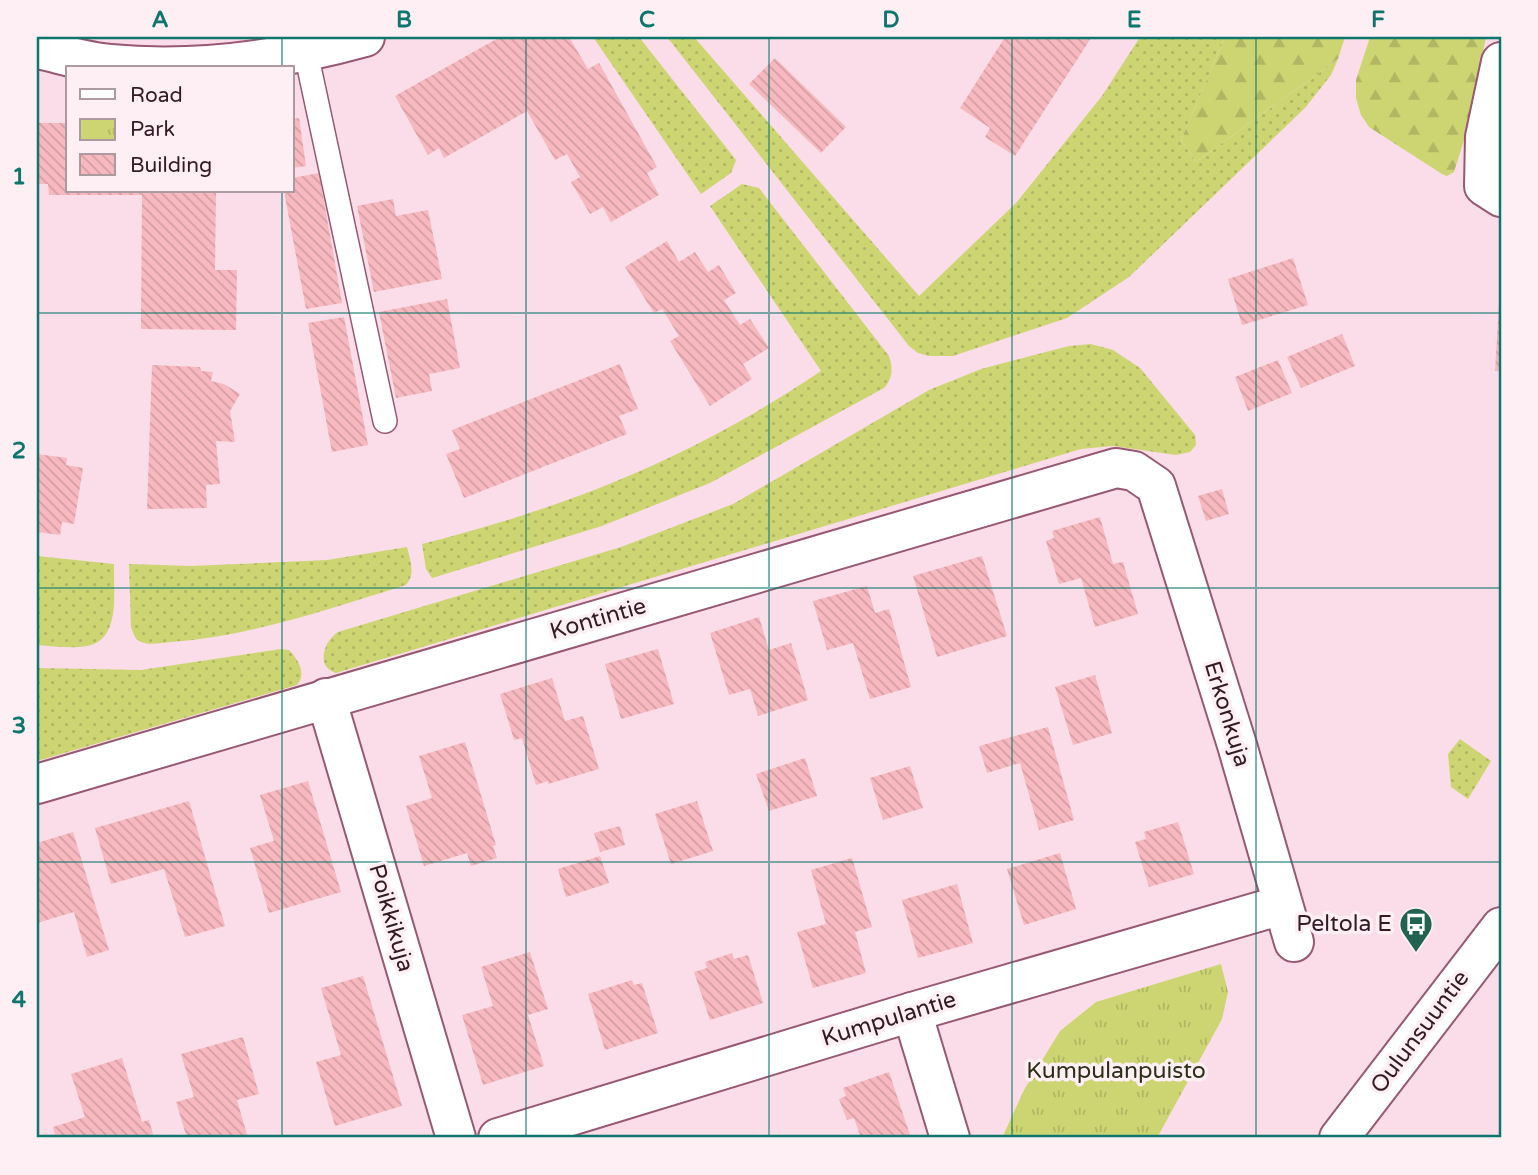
<svg xmlns="http://www.w3.org/2000/svg" width="1538" height="1175" viewBox="0 0 1538 1175" font-family="'Varela Round',sans-serif">
<defs>
<pattern id="grass-dots" width="8" height="8" patternUnits="userSpaceOnUse" patternTransform="scale(1.75)"><rect width="8" height="8" fill="#cdd573"/><path d="M2 2h.1M6 6h.1" fill="none" stroke="#b1b663" stroke-width="1.8" stroke-linecap="round"/></pattern>
<pattern id="forest-firs" width="22" height="20" patternUnits="userSpaceOnUse" patternTransform="scale(1.75)"><rect width="22" height="20" fill="#cdd573"/><path d="M5 1l3.5 6h-7zM16 11l3.5 6h-7z" fill="#b1b663"/></pattern>
<pattern id="park-tufts" width="24" height="20" patternUnits="userSpaceOnUse" patternTransform="scale(1.75)"><rect width="24" height="20" fill="#cdd573"/><path d="M3 7l-1-3M5 7V3M7 7l1-3M15 17l-1-3M17 17v-4M19 17l1-3" fill="none" stroke="#b1b663"/></pattern>
<pattern id="building-back-hatch" width="6" height="6" patternUnits="userSpaceOnUse" patternTransform="scale(1.75)"><rect width="6" height="6" fill="#f7b9bf"/><path d="M-1 5l2 2M0 0l6 6M5-1l2 2" fill="none" stroke="#d49ea4"/></pattern>
</defs>
<rect width="100%" height="100%" fill="#fadde8"/>
<g fill="url(#grass-dots)">
<path d="M593,37H639L736,160L731,173L701,194Z"/>
<path d="M667,37H694L919,296L1016,203L1102,96L1140,37H1225L1181,140L1196,162L1338,59L1331,75L1305,108L1129,277L1067,318L953,356H929L918,353L909,346Z"/>
<path d="M742,184L759,188L889,356C893,368 893,378 884,388L710,483L602,526L432,578L426,569L422,544C569,507 695,456 821,371L710,206Z"/>
<path d="M1091,344L1113,350L1140,368L1195,435L1196,445L1190,452L1176,455L1113,446L1081,449L336,673C315,667 324,641 338,632L621,547L733,504L929,390L981,369L1069,346Z"/>
<path d="M407,547C410,560 416,574 406,585C329,609 251,636 171,642C161,643 147,646 139,641C134,638 133,632 131,627L129,564L191,566L327,560Z"/>
<path d="M37,556L114,564C113,590 122,640 87,646C71,649 53,646 37,645Z"/>
<path d="M281,649L289,650C298,659 307,674 297,685L37,761V668L141,670Z"/>
<path d="M1460,739L1491,761L1468,799L1451,787L1448,754Z"/>
</g>
<g fill="url(#forest-firs)">
<path d="M1225,37H1345L1338,59L1196,162L1181,140Z"/>
<path d="M1370,37H1486L1466,134L1454,172L1447,176L1442,174L1369,127L1361,115L1356,98V80Z"/>
</g>
<path fill="url(#park-tufts)" d="M1221,964L1228,992L1222,1019L1157,1138H1002L1024,1090L1060,1031L1096,1002Z"/>
<g fill="url(#building-back-hatch)">
<path d="M500,37H569L588,69L599,63L657,167L647,173L659,195L611,222L603,207L590,214L571,182L580,177L567,154L555,160L527,111L444,158L439,148L428,155L395,96Z"/>
<path d="M1005,37L1091,38L1015,156L985,137L990,128L960,108Z"/>
<path d="M775,58L846,127L821,153L749,84Z"/>
<path d="M299,118L306,166L292,168V119Z"/>
<path d="M37,123H68V191H216L215,270H237L236,330L141,329L142,195H49L48,184H37Z"/>
<path d="M319,173L342,303L306,309L284,191H292V178Z"/>
<path d="M393,199L396,216L428,210L442,279L374,292L357,206Z"/>
<path d="M667,241L679,262L695,252L708,272L719,265L736,293L724,300L740,325L750,319L769,348L743,364L752,379L710,406L670,341L679,336L662,309L654,313L625,267Z"/>
<path d="M1293,258L1308,305L1242,325L1228,279Z"/>
<path d="M447,299L460,368L429,374L432,391L396,398L379,312Z"/>
<path d="M1499,304H1501V371H1495Z"/>
<path d="M344,317L368,445L332,452L308,323Z"/>
<path d="M1342,334L1355,366L1301,388L1287,357Z"/>
<path d="M1278,360L1292,393L1248,411L1235,377Z"/>
<path d="M620,364L638,409L619,416L627,434L464,498L446,454L460,449L452,430Z"/>
<path d="M152,365L200,367L201,371L213,372L211,381L224,384L240,394L230,411L235,442L216,441L220,484L206,485L207,508L147,509Z"/>
<path d="M37,454L67,458L66,465L83,468L74,524L62,522L60,535L37,532Z"/>
<path d="M1222,489L1229,514L1206,521L1198,496Z"/>
<path d="M1100,517L1113,564L1123,562L1138,614L1095,627L1081,578L1059,584L1046,541L1054,538L1052,531Z"/>
<path d="M982,556L1007,636L937,657L913,576Z"/>
<path d="M867,586L875,613L889,609L911,687L870,699L853,643L827,650L813,601Z"/>
<path d="M759,617L769,650L791,643L808,700L758,716L750,689L729,695L710,633Z"/>
<path d="M658,649L674,704L621,719L605,664Z"/>
<path d="M1095,675L1112,733L1073,745L1055,687Z"/>
<path d="M552,678L565,721L583,716L599,769L548,784V781L536,785L522,738L514,740L500,694Z"/>
<path d="M1048,727L1074,820L1039,830L1020,763L987,773L979,746Z"/>
<path d="M465,742L496,845L493,846L497,858L471,866L467,853L424,866L406,806L432,798L419,756Z"/>
<path d="M805,758L817,796L769,811L756,774Z"/>
<path d="M910,766L923,808L883,820L870,778Z"/>
<path d="M308,781L341,892L269,913L250,848L274,841L260,795Z"/>
<path d="M189,801L225,926L185,937L164,869L111,884L95,828Z"/>
<path d="M697,801L713,851L671,864L655,814Z"/>
<path d="M1178,822L1194,874L1149,887L1135,842L1146,839L1144,832Z"/>
<path d="M620,826L625,845L600,852L594,833Z"/>
<path d="M73,832L109,950L87,957L74,912L37,923V843Z"/>
<path d="M1060,853L1076,909L1024,925L1007,869Z"/>
<path d="M600,856L609,883L566,897L558,869Z"/>
<path d="M852,858L872,927L855,932L866,973L813,988L797,932L826,924L811,870Z"/>
<path d="M957,884L973,943L918,958L902,900Z"/>
<path d="M530,952L548,1009L528,1015L544,1066L483,1085L462,1015L493,1006L481,967Z"/>
<path d="M732,953L734,959L748,955L763,1003L710,1020L694,972L707,968L705,962Z"/>
<path d="M363,976L402,1106L335,1126L316,1062L341,1055L321,988Z"/>
<path d="M632,980L634,985L642,983L658,1033L605,1050L588,994Z"/>
<path d="M243,1037L259,1094L237,1100L248,1138H187L176,1102L194,1097L181,1054Z"/>
<path d="M122,1058L142,1122L149,1120L154,1138H56L53,1127L85,1117L71,1074Z"/>
<path d="M889,1072L911,1138H861L854,1118L847,1120L839,1099L846,1096L843,1088Z"/>
</g>
<g fill="none" stroke-linecap="round" stroke-linejoin="round">
<defs>
<path id="service" d="M306,53L385,421"/>
<g id="minor">
<path d="M37,49C61,54 86,62 110,64C197,72 282,60 365,37"/>
<path d="M1501,62L1485,137L1484,186L1501,197"/>
<path d="M326,698L456,1138"/>
<path d="M37,784L1116,468L1134,471L1156,486L1237,745L1294,942"/>
<path d="M912,1012L950,1138"/>
<path d="M498,1138L912,1012L1282,905"/>
</g>
<path id="secondary" d="M1339,1138L1501,927"/>
</defs>
<use href="#service" stroke="#975874" stroke-width="26"/>
<use href="#minor" stroke="#975874" stroke-width="42"/>
<use href="#secondary" stroke="#975874" stroke-width="42"/>
<use href="#service" stroke="#fff" stroke-width="23"/>
<use href="#minor" stroke="#fff" stroke-width="38"/>
<use href="#secondary" stroke="#fff" stroke-width="38"/>
</g>
<path fill="none" stroke="#0f766e" stroke-width="2" stroke-opacity="0.55" d="M282,37V68M526,37V1138M769,37V1138M1012,37V1138M1256,37V1138M282,191V1138M37,313H1501M37,588H1501M37,862H1501"/>
<defs>
<symbol id="bus-pin" viewBox="-11 -11 22 30"><path d="M0 17L-7.5 6A9.5 9.5 0 1 1 7.5 6Z" fill="#216251" stroke="#feeff4"/><path d="M-5-6H5V4H4V6H2V4H-2V6H-4V4H-5ZM-3.5-4V0h7V-4ZM-3.5 1.2v1.5H-2V1.2ZM2 1.2v1.5H3.5V1.2Z" fill="#fff"/></symbol>
</defs>
<g fill-rule="evenodd">
<use href="#bus-pin" x="1397" y="905" width="38" height="52"/>
</g>
<g text-anchor="middle" dominant-baseline="central" stroke-width="7" stroke-linejoin="round" paint-order="stroke">
<g font-size="23" fill="#341a25" stroke="#feeff4">
<text transform="translate(598 619) rotate(-16)">Kontintie</text>
<text transform="translate(1227 714) rotate(73)">Erkonkuja</text>
<text transform="translate(391 918) rotate(74)">Poikkikuja</text>
<text transform="translate(889 1019) rotate(-17)">Kumpulantie</text>
<text transform="translate(1420 1032) rotate(-53)">Oulunsuuntie</text>
</g>
<g font-size="23" fill="#341a25" stroke="#feeff4" text-anchor="end">
<text x="1392" y="924">Peltola E</text>
</g>
<g font-size="23" fill="#2d2f18" stroke="#feeff4">
<text x="1116" y="1071">Kumpulanpuisto</text>
</g>
</g>
<rect width="1538" height="1175" fill="none" stroke="#feeff4" stroke-width="77"/>
<rect x="66" y="66" width="228" height="126" fill="#feeff4" stroke="#ad9aa1" stroke-width="2"/>
<rect x="80" y="89" width="35" height="10" fill="#ffffff" stroke="#ad9aa1" stroke-width="2"/>
<text x="130" y="102" font-size="21" fill="#341a25">Road</text>
<rect x="80" y="119" width="35" height="21" fill="url(#park-tufts)" stroke="#ad9aa1" stroke-width="2"/>
<text x="130" y="136" font-size="21" fill="#341a25">Park</text>
<rect x="80" y="154" width="35" height="21" fill="url(#building-back-hatch)" stroke="#ad9aa1" stroke-width="2"/>
<text x="130" y="172" font-size="21" fill="#341a25">Building</text>
<rect x="38" y="38" width="1462" height="1098" fill="none" stroke="#0f766e" stroke-width="2.5"/>
<g font-size="23" text-anchor="middle" font-weight="bold" fill="#0f766e">
<text x="160" y="27">A</text>
<text x="404" y="27">B</text>
<text x="647" y="27">C</text>
<text x="891" y="27">D</text>
<text x="1134" y="27">E</text>
<text x="1378" y="27">F</text>
<text x="19" y="184">1</text>
<text x="19" y="458">2</text>
<text x="19" y="733">3</text>
<text x="19" y="1007">4</text>
</g>
</svg>
